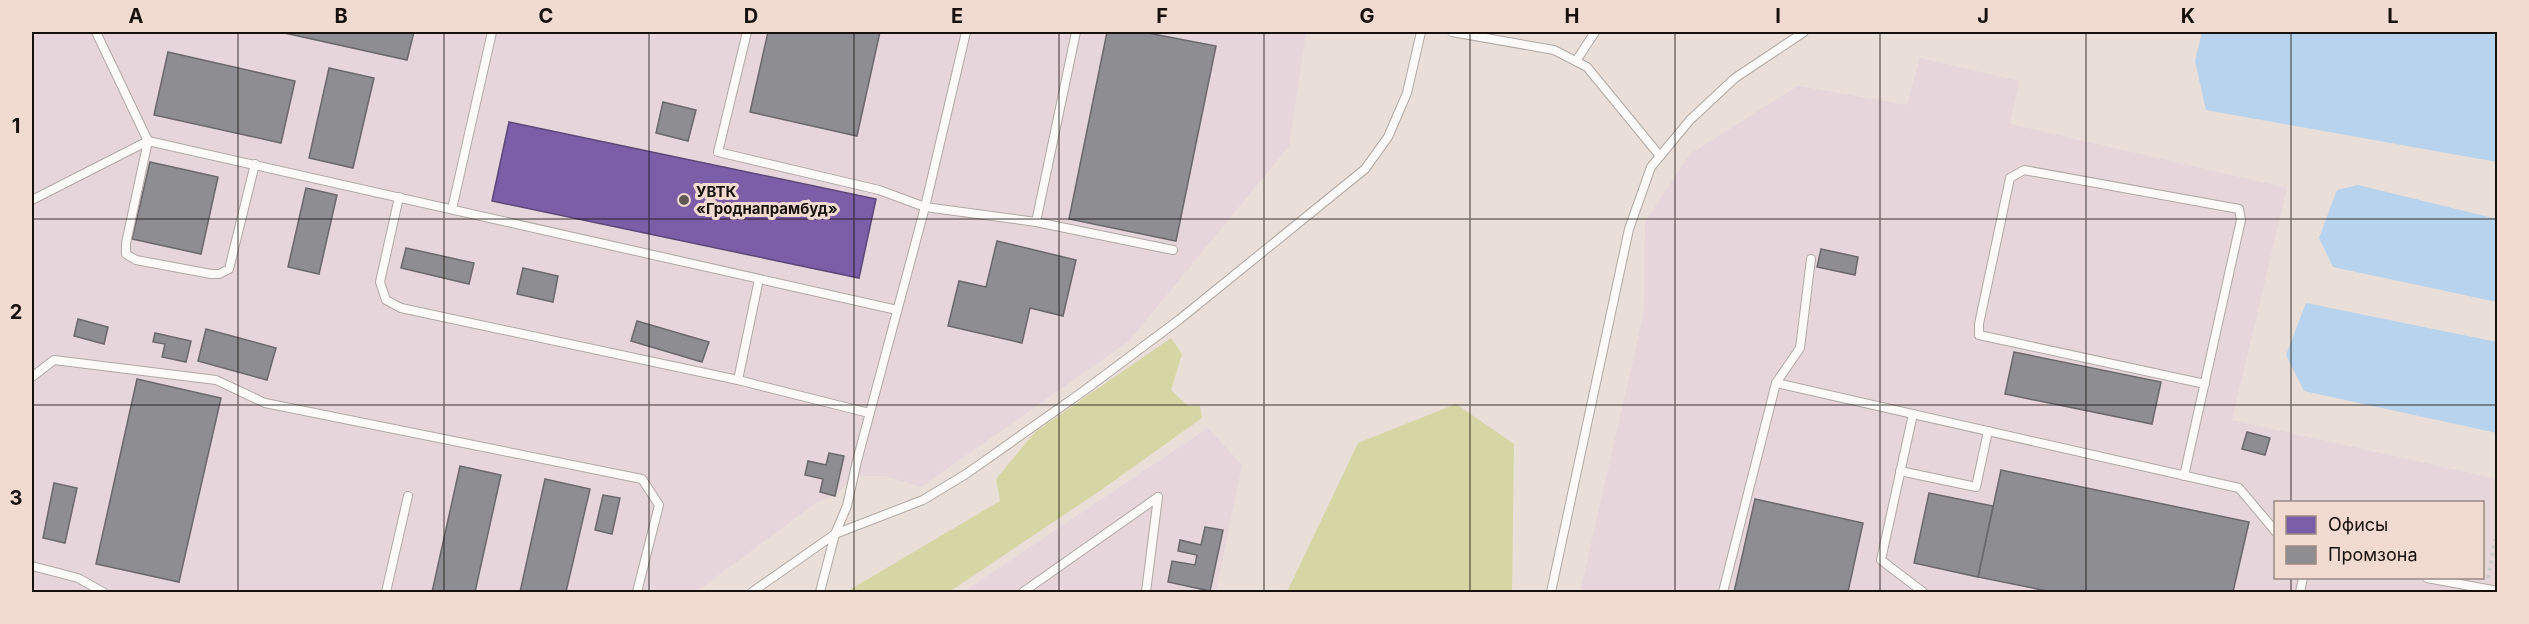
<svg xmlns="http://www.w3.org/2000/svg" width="2529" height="624" viewBox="0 0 2529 624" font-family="Inter,sans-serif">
<rect width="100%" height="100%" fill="#e9ded8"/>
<g fill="#e6d6dc" fill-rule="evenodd">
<path d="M32,32H1306L1289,146L1129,341L921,487L886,476H854L835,496L817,502L696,592H32Z"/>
<path d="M1920,58L2019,81L2010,124L2287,188L2232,420L2497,479V592H1580L1644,312L1645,222L1690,154L1798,86L1907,105ZM2276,502H2482V578H2276Z"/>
<path d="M1208,428L1242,465L1216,592H963Z"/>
</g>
<g fill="#d5d6a3">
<path d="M1171,338L1182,354L1171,390L1188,406H1200L1202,418L1101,490L949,592H846L1000,501L996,479L1035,432Z"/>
<path d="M1456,404L1514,444L1512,592H1287L1358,443Z"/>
</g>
<g fill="#b8d3ed">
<path d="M2202,32H2497V162L2206,110L2195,61Z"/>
<path d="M2358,185L2497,219V302L2333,267L2319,238L2337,190Z"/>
<path d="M2306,303L2497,342V433L2304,391L2286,355Z"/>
</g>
<path fill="#7b5ea7" stroke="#5d4778" stroke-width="1.5" d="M509,122L876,199L859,278L492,201Z"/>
<g fill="#8d8d92" stroke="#6a686a" stroke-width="1.5">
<path d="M280,32H414L407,60Z"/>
<path d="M768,32H880L857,136L750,112Z"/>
<path d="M1107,32H1143L1216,46L1176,241L1069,219Z"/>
<path d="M168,52L295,81L281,143L154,115Z"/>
<path d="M329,68L374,78L353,168L309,158Z"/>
<path d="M663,102L696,110L688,141L656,133Z"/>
<path d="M150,162L218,177L201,254L132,239Z"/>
<path d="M306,188L337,195L319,274L288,267Z"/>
<path d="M997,241L1076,260L1063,316L1030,308L1022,343L948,326L959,281L986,287Z"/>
<path d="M406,248L474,263L469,284L401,268Z"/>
<path d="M1821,249L1858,257L1855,275L1817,267Z"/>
<path d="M523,268L558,276L553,302L517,294Z"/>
<path d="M78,319L108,327L104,344L74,336Z"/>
<path d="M637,321L709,342L702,362L631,341Z"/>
<path d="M206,329L276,348L267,380L198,361Z"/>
<path d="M155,333L191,341L186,362L162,357L165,344L153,342Z"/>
<path d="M2014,352L2161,382L2152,424L2005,394Z"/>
<path d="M137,379L221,398L179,582L96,564Z"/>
<path d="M2247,432L2270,438L2265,455L2242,449Z"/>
<path d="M829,453L844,456L835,496L820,492L823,479L805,475L808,461L826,465Z"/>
<path d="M460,466L501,475L475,592H432Z"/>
<path d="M2001,470L2249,522L2233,592H2052L1978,577Z"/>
<path d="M545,479L590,489L566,592H520Z"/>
<path d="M54,483L77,488L65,543L43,538Z"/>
<path d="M1929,493L1993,506L1978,577L1914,563Z"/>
<path d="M603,495L620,498L612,534L595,530Z"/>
<path d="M1755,499L1863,523L1848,592H1734Z"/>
<path d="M1205,527L1223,530L1210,591L1168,582L1172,561L1195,565L1197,555L1178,551L1180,540L1201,545Z"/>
</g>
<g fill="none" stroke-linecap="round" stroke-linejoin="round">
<defs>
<g id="lane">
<path d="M96,32L148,141L126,243V254L136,260L211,274H219L229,269L255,164"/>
<path d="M747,32L718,152L879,190L925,207L1036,222L1173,250"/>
<path d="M1452,32L1554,50L1587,67L1660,156"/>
<path d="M1576,61L1595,32"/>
<path d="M399,197L380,282L386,300L401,308L738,380"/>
<path d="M32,200L148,141L897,310"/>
<path d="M452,209L492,32"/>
<path d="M1036,222L1076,32"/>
<path d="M759,279L738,380L869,413"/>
<path d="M32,377L54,360L216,380L265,403L642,479L659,505L637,592"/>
<path d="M1776,383L1800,348L1811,259"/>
<path d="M1913,414L1881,560L1923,592"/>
<path d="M1900,471L1976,487L1988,431"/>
<path d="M2184,476L2241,220L2239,209L2024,170L2010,178L1979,324V335L2205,384"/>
<path d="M32,566L78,578L103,592"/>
<path d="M2427,578L2498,591"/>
<path d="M386,592L408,496"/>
<path d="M752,592L835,534L923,500L966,474L1085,390L1180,319L1365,169L1388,137L1407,93L1421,32"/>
<path d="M820,592L835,534L847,506L857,461L925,207L966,32"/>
<path d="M1023,592L1158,497"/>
<path d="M1146,592L1158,497"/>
<path d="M1551,592L1629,229L1651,167L1690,120L1735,78L1804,32"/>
<path d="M1723,592L1776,383L2239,488L2276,532"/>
<path d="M2300,592L2303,578"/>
</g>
</defs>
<use href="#lane" stroke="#b0a8a3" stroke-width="10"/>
<path stroke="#cdcac9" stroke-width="4" stroke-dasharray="3 4.5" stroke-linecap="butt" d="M2488,578L2495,541L2498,539"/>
<use href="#lane" stroke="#fcfaf9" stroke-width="8"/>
</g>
<path fill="none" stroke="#17100c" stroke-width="1.5" stroke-opacity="0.55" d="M238,32V592M444,32V592M649,32V592M854,32V592M1059,32V592M1264,32V592M1470,32V592M1675,32V592M1880,32V592M2086,32V592M2291,32V502M32,219H2498M32,405H2498M2291,578V592"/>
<circle fill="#605853" stroke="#f1dbd0" stroke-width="2" cx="684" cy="200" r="6"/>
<g text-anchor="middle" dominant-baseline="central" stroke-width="6" stroke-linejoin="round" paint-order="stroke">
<g font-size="15" font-weight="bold" fill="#17100c" stroke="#f1dbd0" text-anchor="start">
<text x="696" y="191">УВТК<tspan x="696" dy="17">«Гроднапрамбуд»</tspan></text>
</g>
</g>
<rect width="2529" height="624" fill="none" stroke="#f1dbd0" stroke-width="66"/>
<rect x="2274" y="501" width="210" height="78" fill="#f1dbd0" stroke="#9a8a82" stroke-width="1.5"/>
<rect x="2286" y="516" width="30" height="18" fill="#7b5ea7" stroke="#9a8a82" stroke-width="1.5"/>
<text x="2328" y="531" font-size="18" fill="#17100c">Офисы</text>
<rect x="2286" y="546" width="30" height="18" fill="#8d8d92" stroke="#9a8a82" stroke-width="1.5"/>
<text x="2328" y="561" font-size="18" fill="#17100c">Промзона</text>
<rect x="33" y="33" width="2463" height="558" fill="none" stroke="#17100c" stroke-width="2"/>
<g font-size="20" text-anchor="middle" font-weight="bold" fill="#17100c">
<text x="136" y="23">A</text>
<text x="341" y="23">B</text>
<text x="546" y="23">C</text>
<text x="751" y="23">D</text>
<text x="957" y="23">E</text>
<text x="1162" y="23">F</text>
<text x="1367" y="23">G</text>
<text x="1572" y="23">H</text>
<text x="1778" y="23">I</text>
<text x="1983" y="23">J</text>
<text x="2188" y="23">K</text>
<text x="2393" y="23">L</text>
<text x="16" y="133">1</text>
<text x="16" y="319">2</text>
<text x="16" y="505">3</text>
</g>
</svg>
